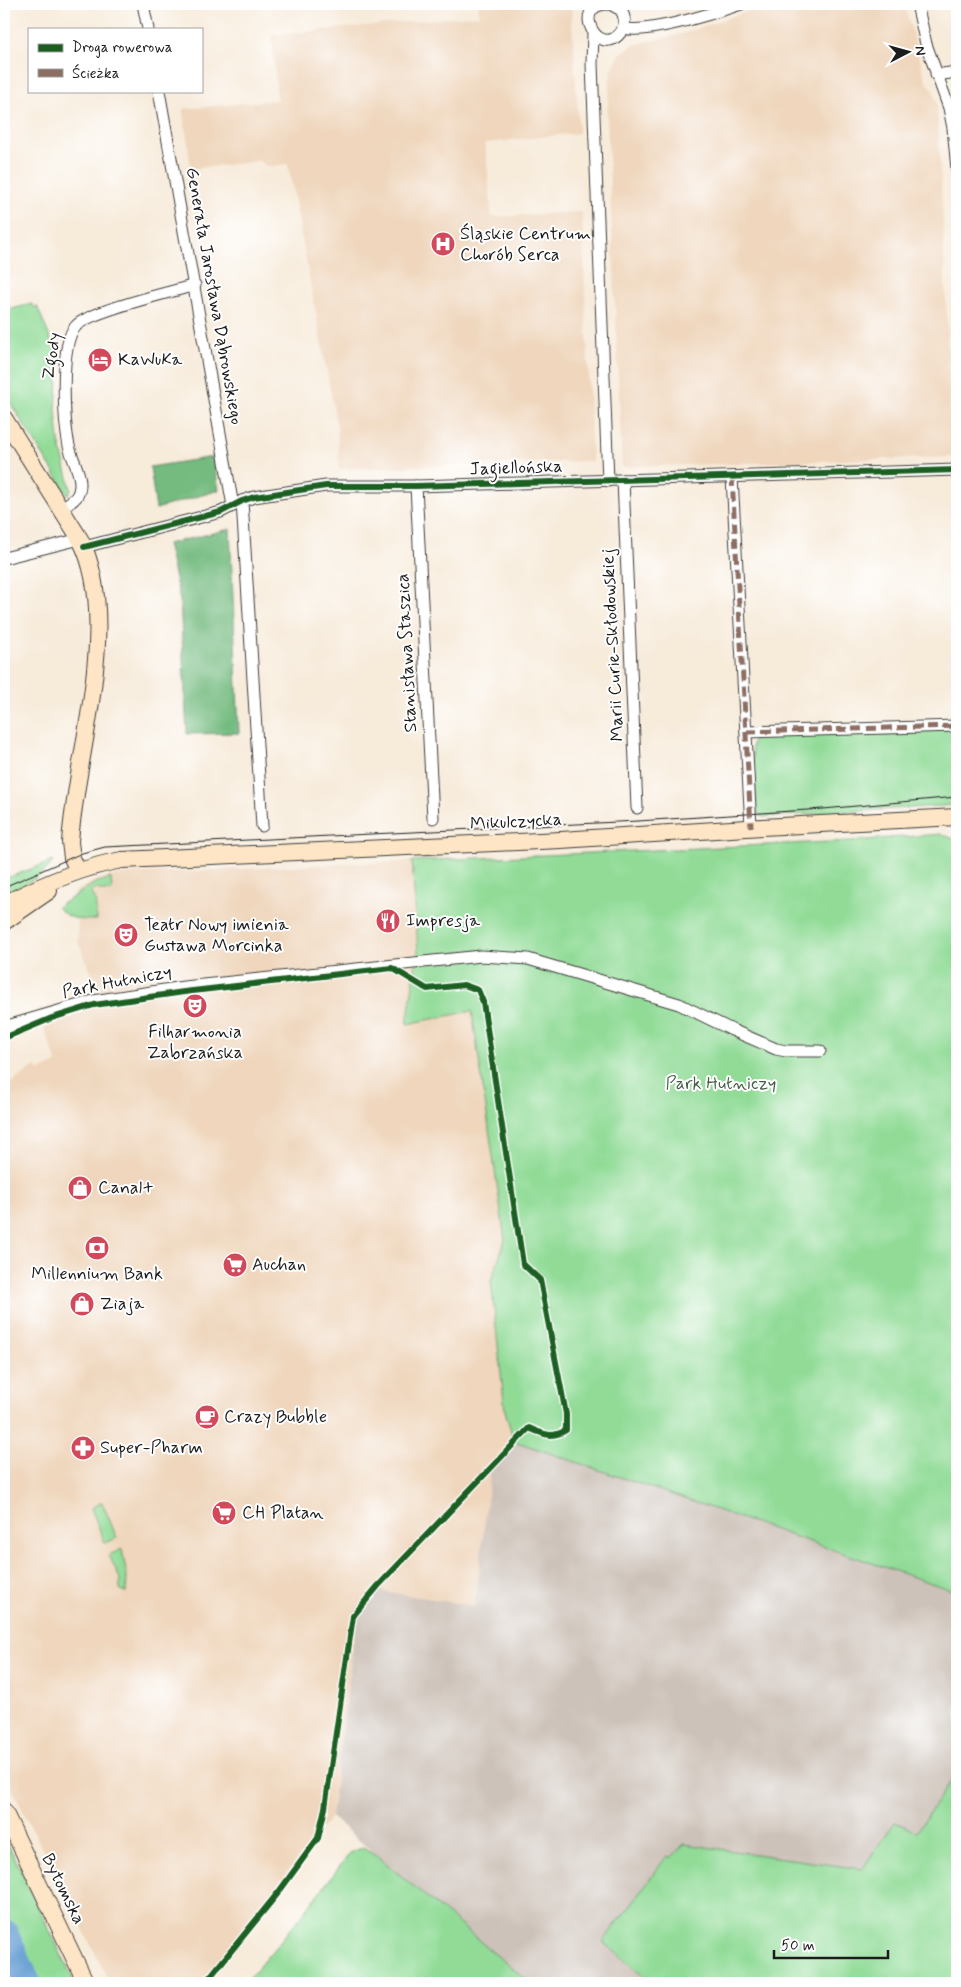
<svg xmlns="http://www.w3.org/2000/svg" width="961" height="1987" viewBox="0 0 961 1987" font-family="Mynerve,sans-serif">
<rect width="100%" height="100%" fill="#fff"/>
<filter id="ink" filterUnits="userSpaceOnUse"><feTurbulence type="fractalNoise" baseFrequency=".02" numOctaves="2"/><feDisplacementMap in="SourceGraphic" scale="10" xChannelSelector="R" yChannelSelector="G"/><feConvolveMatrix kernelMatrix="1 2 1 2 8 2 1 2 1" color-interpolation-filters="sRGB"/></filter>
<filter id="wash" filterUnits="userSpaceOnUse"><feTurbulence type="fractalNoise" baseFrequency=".0096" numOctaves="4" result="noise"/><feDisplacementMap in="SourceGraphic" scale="20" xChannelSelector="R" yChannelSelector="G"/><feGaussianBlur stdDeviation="1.12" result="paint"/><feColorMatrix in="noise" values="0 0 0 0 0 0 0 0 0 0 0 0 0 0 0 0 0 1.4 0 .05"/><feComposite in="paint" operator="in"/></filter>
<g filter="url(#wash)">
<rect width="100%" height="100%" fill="#f7ebda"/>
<g fill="#efd6bc">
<path d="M478,4H571L579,133L485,143L492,217L582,212L592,461L339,469L337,426L288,164L268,167L259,161L191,169L183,109L277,100L272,35L479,15Z"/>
<path d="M766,4H904L926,81L933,90L937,103L943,222L952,457L622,467L607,113L611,73L620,54L633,45L685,33Z"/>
<path d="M412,861L418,951L407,1024L472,1011L505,1240L491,1281L505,1411L514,1441L491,1466L475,1607L376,1590L358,1608L331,1817L201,1983H110L4,1773V1088L36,1066L39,1071L57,1063L37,1010L99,992L78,941L76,891L97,879L126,874Z"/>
</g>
<path fill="#cdc2b9" d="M514,1441L957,1592V1780L949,1783L916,1833L895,1822L862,1869L684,1844L671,1858L667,1856L603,1942L653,1983H530L331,1817L358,1608L376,1590L475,1606L491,1466Z"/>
<g fill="#91db97" stroke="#567c5a">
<path d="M32,304L34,308L37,306L59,360L56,411L59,441L71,490L68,495L4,393V311Z"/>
<path d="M957,726V805L761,817L756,809L752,745L755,736Z"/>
<path d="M941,834L957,840V1592L514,1441L505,1411L491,1281L505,1240L472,1011L407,1024L418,951L412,861L852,841Z"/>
<path d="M53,861C42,879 22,885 4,894V879Z"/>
<path d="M111,878L112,891H101L96,888L91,894L95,898L97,920C81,920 68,920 57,907L95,883Z"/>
<path d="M102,1502L117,1538L105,1543L91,1508Z"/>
<path d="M122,1549L127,1576L126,1593L120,1589V1579L109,1555Z"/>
<path d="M957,1780V1983H653L603,1942L667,1856L671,1858L684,1844L862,1869L895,1822L917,1832L949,1783Z"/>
<path d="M4,1836L75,1983H33L4,1920Z"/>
<path d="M363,1847L376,1855L530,1983H245L298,1920L351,1852Z"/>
<path d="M4,1952L18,1983H4Z"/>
</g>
<g fill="#74bb80" stroke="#486c4e">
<path d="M213,457L219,490L156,509L150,467Z"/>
<path d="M230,529L239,733L187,734L180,600L167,544Z"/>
</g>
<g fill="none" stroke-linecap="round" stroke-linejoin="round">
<path stroke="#659dd3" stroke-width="28" d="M4,1933L27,1983"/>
</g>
</g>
<g filter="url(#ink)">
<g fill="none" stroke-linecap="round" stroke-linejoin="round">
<defs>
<g id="street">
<path d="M143,4L148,29"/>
<path d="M608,4C569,4 599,61 621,32C626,25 625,17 621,10L610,4"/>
<path d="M917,4L926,44L949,108L953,128L957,169"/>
<path d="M623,28C647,35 717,12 741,4"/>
<path d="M593,33L592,64L608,481"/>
<path d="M936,75L957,72"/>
<path d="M159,91L233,506"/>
<path d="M732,477L751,827"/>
<path d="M623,480L637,808"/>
<path d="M416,486L433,818"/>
<path d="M242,501L262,826"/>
<path d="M61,508C67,504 75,501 78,494C85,479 72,460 69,446C64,422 59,343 76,326C89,311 172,292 195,285"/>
<path d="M84,547L221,512L242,501L254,497L326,486H416L957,470"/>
<path d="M4,558L80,539"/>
<path d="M747,732L957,726"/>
<path d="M4,1027L93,1001L184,987L481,956L528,959L679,1004L732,1030L776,1049L786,1051H820"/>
</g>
<g id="secondary">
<path d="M4,418L80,539C122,619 76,754 70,842L72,858L78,871"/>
<path d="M4,904C41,885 81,867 122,860L561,840L762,827L957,817"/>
<path d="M4,922L49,891"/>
<path d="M4,1811L86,1983"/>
</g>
</defs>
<use href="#street" stroke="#3d3b38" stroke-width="13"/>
<use href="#secondary" stroke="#3d3b38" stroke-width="18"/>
<use href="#street" stroke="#fff" stroke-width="11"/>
<use href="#secondary" stroke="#fde5c5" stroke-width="16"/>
<path stroke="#1c1c1c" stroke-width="1" d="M4,887L82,853L105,847L638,821L823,809L957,797"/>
<g stroke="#8d6e63" stroke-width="5" stroke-dasharray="10 5" stroke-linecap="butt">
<path d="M732,477L751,827"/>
<path d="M747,732L957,726"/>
</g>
<defs>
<g id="cycleway">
<path d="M84,547L221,512L242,501L254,497L326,486H416L957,470"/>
<path d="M4,1038L52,1018L94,1005L184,992L392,968L427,989L464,985L478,990L483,1002L523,1264L540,1280L566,1414V1430C552,1439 543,1434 529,1428L378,1586L353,1616L325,1808L318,1838L278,1893L205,1983"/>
</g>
</defs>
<use href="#cycleway" stroke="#fff" stroke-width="9"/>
<use href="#cycleway" stroke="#1b5e20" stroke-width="6"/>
</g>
</g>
<defs>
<symbol id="hospital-disc" viewBox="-11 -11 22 22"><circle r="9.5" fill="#d1495b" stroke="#fff"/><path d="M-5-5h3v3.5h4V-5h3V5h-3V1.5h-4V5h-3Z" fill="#fff"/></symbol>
<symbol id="hotel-disc" viewBox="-11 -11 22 22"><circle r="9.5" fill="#d1495b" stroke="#fff"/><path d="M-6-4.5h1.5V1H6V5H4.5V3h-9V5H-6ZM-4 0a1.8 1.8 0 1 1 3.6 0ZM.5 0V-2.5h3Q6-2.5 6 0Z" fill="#fff"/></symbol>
<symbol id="restaurant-disc" viewBox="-11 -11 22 22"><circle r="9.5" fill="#d1495b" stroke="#fff"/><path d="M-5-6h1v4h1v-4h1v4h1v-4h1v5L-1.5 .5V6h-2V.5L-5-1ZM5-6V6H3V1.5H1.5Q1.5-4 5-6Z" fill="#fff"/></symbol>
<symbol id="theatre-disc" viewBox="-11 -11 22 22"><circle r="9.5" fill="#d1495b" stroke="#fff"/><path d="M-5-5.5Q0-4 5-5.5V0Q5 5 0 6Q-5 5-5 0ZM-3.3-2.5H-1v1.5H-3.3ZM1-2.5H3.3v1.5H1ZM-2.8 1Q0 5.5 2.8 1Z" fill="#fff"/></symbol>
<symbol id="shop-disc" viewBox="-11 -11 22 22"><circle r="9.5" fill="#d1495b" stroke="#fff"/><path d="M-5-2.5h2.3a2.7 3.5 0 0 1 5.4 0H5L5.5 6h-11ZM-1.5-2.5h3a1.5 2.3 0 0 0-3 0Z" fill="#fff"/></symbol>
<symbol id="bank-disc" viewBox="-11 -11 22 22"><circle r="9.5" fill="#d1495b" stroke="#fff"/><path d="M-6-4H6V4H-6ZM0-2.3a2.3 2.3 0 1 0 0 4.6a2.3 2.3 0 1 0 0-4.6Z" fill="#fff"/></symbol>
<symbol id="supermarket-disc" viewBox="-11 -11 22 22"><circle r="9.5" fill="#d1495b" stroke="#fff"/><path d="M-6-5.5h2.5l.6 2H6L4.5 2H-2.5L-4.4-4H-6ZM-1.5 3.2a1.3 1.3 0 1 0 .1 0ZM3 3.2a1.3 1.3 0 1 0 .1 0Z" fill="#fff"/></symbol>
<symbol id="cafe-disc" viewBox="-11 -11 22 22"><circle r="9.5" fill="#d1495b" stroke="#fff"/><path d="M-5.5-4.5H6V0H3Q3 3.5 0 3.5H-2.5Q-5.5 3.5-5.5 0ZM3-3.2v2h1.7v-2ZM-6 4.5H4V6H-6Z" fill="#fff"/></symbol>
<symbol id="pharmacy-disc" viewBox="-11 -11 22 22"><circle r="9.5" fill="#d1495b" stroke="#fff"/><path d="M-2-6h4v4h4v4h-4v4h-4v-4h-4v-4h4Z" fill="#fff"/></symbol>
</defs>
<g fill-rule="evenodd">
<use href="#hospital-disc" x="429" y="230" width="28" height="28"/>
<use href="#hotel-disc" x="86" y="346" width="28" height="28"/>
<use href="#restaurant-disc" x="374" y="907" width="28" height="28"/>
<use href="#theatre-disc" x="112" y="921" width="28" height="28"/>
<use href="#theatre-disc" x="181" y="992" width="28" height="28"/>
<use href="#shop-disc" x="66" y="1174" width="28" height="28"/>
<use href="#bank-disc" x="83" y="1234" width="28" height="28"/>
<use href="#supermarket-disc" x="221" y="1251" width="28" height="28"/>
<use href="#shop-disc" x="68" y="1290" width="28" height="28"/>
<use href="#cafe-disc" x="193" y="1403" width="28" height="28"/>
<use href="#pharmacy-disc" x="69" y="1434" width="28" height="28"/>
<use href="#supermarket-disc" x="210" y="1499" width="28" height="28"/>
</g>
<g text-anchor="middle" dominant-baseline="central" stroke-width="4" stroke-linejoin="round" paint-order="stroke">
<g font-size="18" fill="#1c1c1c" stroke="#fff" text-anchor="start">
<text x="460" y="234">Śląskie Centrum<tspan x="460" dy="21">Chorób Serca</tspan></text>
<text x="118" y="360">KaWuKa</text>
<text x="406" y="921">Impresja</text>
<text x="144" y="925">Teatr Nowy imienia<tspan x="144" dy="21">Gustawa Morcinka</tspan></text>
<text x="195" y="1032" text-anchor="middle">Filharmonia<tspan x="195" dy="21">Zabrzańska</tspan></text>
<text x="98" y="1188">Canal+</text>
<text x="252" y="1265">Auchan</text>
<text x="97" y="1274" text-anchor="middle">Millennium Bank</text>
<text x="100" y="1304">Ziaja</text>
<text x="224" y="1417">Crazy Bubble</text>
<text x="100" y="1448">Super-Pharm</text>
<text x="242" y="1513">CH Platan</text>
</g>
<g font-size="18" fill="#1c1c1c" stroke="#fff">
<text transform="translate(214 296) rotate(80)">Generała Jarosława Dąbrowskiego</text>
<text transform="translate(52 356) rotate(-81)">Zgody</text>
<text transform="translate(516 468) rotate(-2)">Jagiellońska</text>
<text transform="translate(613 645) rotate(-93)">Marii Curie-Skłodowskiej</text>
<text transform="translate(407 653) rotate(-93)">Stanisława Staszica</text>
<text transform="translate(516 822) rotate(-3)">Mikulczycka</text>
<text transform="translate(117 982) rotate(-11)">Park Hutniczy</text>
<text transform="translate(63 1889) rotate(64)">Bytomska</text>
</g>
<g font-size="18" fill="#455f47" stroke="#fff">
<text x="721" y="1084">Park Hutniczy</text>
</g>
</g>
<rect width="961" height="1987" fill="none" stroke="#fff" stroke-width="20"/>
<rect x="28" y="28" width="175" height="65" fill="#ffffff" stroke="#a4a4a4"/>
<rect x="38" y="44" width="25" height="8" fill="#1b5e20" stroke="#a4a4a4"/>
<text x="72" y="52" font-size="15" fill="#1c1c1c">Droga rowerowa</text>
<rect x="38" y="69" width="25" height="8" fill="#8d6e63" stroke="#a4a4a4"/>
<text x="72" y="78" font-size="15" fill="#1c1c1c">Ścieżka</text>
<g transform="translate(908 52) rotate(84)" stroke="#ffffff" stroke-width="4" paint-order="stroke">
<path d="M0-4L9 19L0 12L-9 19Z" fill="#1c1c1c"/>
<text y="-8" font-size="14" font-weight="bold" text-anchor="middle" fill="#1c1c1c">N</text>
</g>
<path d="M774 1950v8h114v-8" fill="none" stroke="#1c1c1c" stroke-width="2.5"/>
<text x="781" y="1950" font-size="15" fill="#1c1c1c" stroke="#ffffff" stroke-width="4" paint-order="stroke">50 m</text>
</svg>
